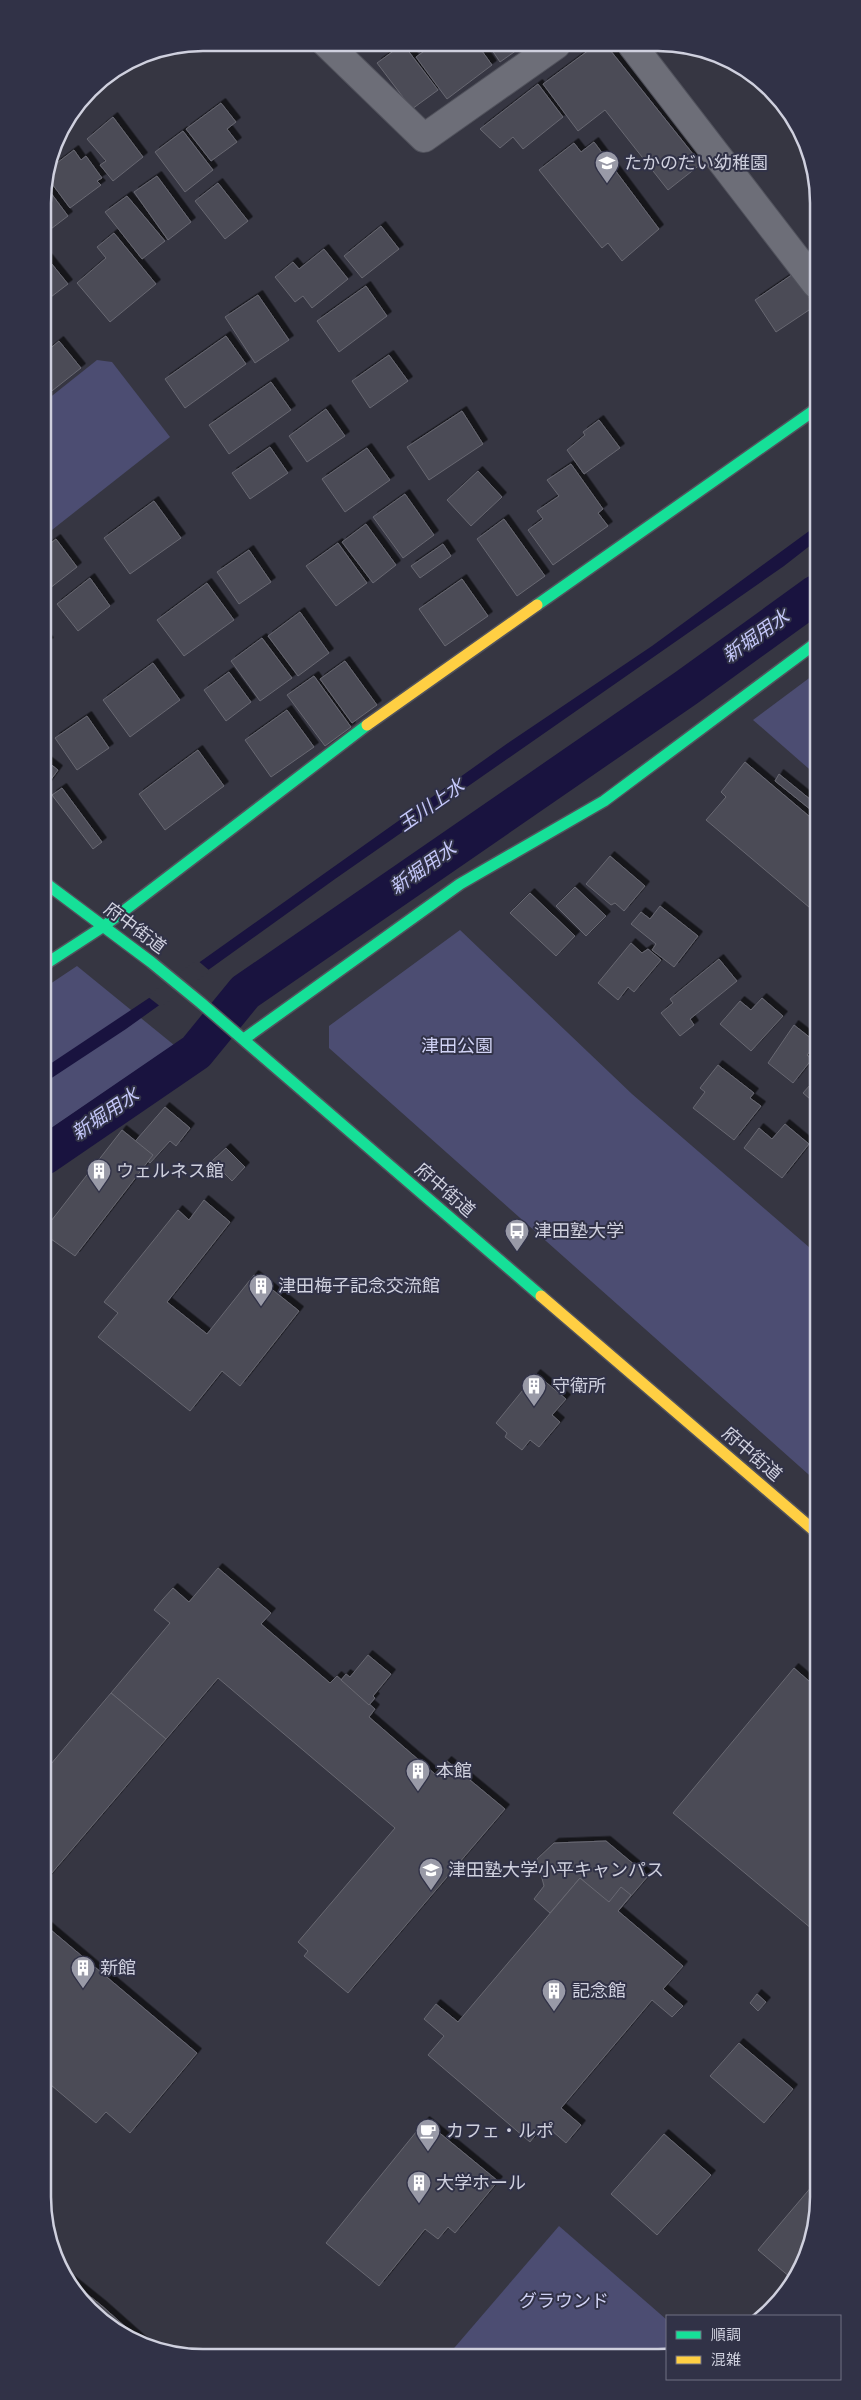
<svg xmlns="http://www.w3.org/2000/svg" width="861" height="2400" viewBox="0 0 861 2400" font-family="Helvetica,'Noto Sans JP',sans-serif">
<defs>
<filter id="shadow"><feDropShadow dx="4.5" dy="-4.5" stdDeviation="0" flood-color="#0009"/></filter>
</defs>
<rect width="100%" height="100%" fill="#363642"/>
<g fill="#4c4d72">
<path d="M97,360L112,362L170,437L43,537V403Z"/>
<path d="M816,673V775L753,720Z"/>
<path d="M460,930L632,1094L817,1254V1482L329,1048V1026Z"/>
<path d="M77,966L174,1045L44,1133V988Z"/>
<path d="M559,2226L667,2320V2354H449Z"/>
</g>
<path fill="#19133f" d="M816,526V541L784,566L335,879L126,1029L44,1083V1068L152,996L508,743L652,646Z"/>
<path fill="#363642" d="M197,960L210,971L161,1007L147,996Z"/>
<g fill="none" stroke-linecap="round" stroke-linejoin="round">
<path stroke="#19133f" stroke-width="38" d="M44,1156L196,1052L245,992L686,688L816,594"/>
</g>
<g fill="#4c4c56" stroke="#686872" filter="url(#shadow)">
<path d="M403,44L438,90L412,109L377,63Z"/>
<path d="M434,44H477L492,65L447,99L416,57Z"/>
<path d="M488,44L524,45L500,62Z"/>
<path d="M593,47L610,50L701,164L668,190L605,110L578,131L543,84Z"/>
<path d="M538,84L563,117L523,149L513,137L500,148L480,129Z"/>
<path d="M221,103L236,122L227,129L237,142L211,161L186,129Z"/>
<path d="M113,117L143,157L113,181L100,165L106,161L87,139Z"/>
<path d="M183,131L213,170L185,192L155,152Z"/>
<path d="M594,142L659,229L622,261L608,243L602,248L539,170L574,143L581,152Z"/>
<path d="M74,150L81,160L86,156L102,178L97,181L101,185L70,208L47,177L49,169Z"/>
<path d="M157,176L191,222L168,240L134,192Z"/>
<path d="M218,183L248,221L225,239L195,201Z"/>
<path d="M45,185L68,216L43,235V192Z"/>
<path d="M127,196L165,241L142,259L105,212Z"/>
<path d="M381,226L399,249L362,278L344,256Z"/>
<path d="M114,233L156,284L110,322L77,283L106,258L97,247Z"/>
<path d="M324,249L348,279L312,308L303,296L295,302L275,277L293,262L299,269Z"/>
<path d="M47,258L68,284L43,303V261Z"/>
<path d="M793,274L815,306L776,332L755,300Z"/>
<path d="M366,286L387,316L339,352L317,321Z"/>
<path d="M258,295L289,340L255,363L225,317Z"/>
<path d="M226,336L246,364L185,408L165,379Z"/>
<path d="M59,341L81,368L43,398V346L47,351Z"/>
<path d="M389,355L408,381L370,408L352,381Z"/>
<path d="M271,382L291,410L229,454L209,425Z"/>
<path d="M326,409L345,436L307,462L289,436Z"/>
<path d="M462,411L483,444L429,480L407,447Z"/>
<path d="M599,420L620,448L584,474L567,450L585,435L583,432Z"/>
<path d="M270,447L288,473L250,499L232,473Z"/>
<path d="M367,448L390,480L345,512L322,479Z"/>
<path d="M571,464L603,509L598,513L608,526L553,565L528,530L543,519L537,511L559,496L547,480Z"/>
<path d="M478,471L502,497L471,526L447,500Z"/>
<path d="M405,494L434,535L403,558L373,517Z"/>
<path d="M154,501L181,538L130,574L104,538Z"/>
<path d="M504,519L545,576L517,596L477,539Z"/>
<path d="M366,524L396,565L373,583L342,542Z"/>
<path d="M56,539L77,567L45,592L43,549Z"/>
<path d="M338,543L367,583L336,606L306,566Z"/>
<path d="M443,544L451,556L420,578L411,566Z"/>
<path d="M249,550L271,582L239,604L217,572Z"/>
<path d="M90,578L110,606L78,631L57,604Z"/>
<path d="M462,579L488,616L445,646L419,609Z"/>
<path d="M207,583L234,620L184,656L157,620Z"/>
<path d="M300,612L329,653L298,676L268,636Z"/>
<path d="M43,635L49,642L43,646Z"/>
<path d="M262,638L292,678L260,701L231,661Z"/>
<path d="M345,661L377,705L352,723L320,679Z"/>
<path d="M153,663L180,700L130,737L103,700Z"/>
<path d="M229,672L251,702L226,721L204,690Z"/>
<path d="M314,676L351,727L325,746L287,695Z"/>
<path d="M287,710L314,747L271,777L245,740Z"/>
<path d="M87,716L109,748L77,770L55,738Z"/>
<path d="M198,750L224,786L165,830L139,794Z"/>
<path d="M44,759L58,770L44,789Z"/>
<path d="M745,762L816,822V913L706,820L726,797L721,792Z"/>
<path d="M779,774L816,804V814L775,781Z"/>
<path d="M62,788L102,842L93,849L52,795Z"/>
<path d="M610,856L645,886L624,911L615,903L611,905L586,884Z"/>
<path d="M575,887L606,916L586,936L556,906Z"/>
<path d="M530,893L575,936L556,956L510,913Z"/>
<path d="M660,906L698,936L674,967L652,950L656,944L631,924L641,912L650,919Z"/>
<path d="M631,943L642,953L648,949L661,960L634,992L628,987L618,1000L598,983Z"/>
<path d="M719,959L737,981L690,1019L694,1025L680,1036L661,1013L673,1003L670,999Z"/>
<path d="M762,998L783,1016L751,1051L720,1024L740,1001L751,1010Z"/>
<path d="M794,1025L817,1043L807,1055L812,1059L793,1083L768,1063Z"/>
<path d="M718,1065L754,1093L750,1098L761,1106L734,1140L693,1108L705,1092L700,1088Z"/>
<path d="M817,1077V1105L803,1093Z"/>
<path d="M165,1107L190,1128L176,1146L170,1141L150,1163L131,1146Z"/>
<path d="M785,1124L809,1144L782,1178L744,1148L759,1128L772,1139Z"/>
<path d="M122,1130L153,1155L75,1256L44,1234V1230Z"/>
<path d="M226,1148L245,1167L232,1181L212,1161Z"/>
<path d="M204,1200L230,1222L167,1302L207,1334L254,1275L299,1311L240,1386L222,1371L190,1411L98,1337L118,1313L104,1302L178,1210L189,1220Z"/>
<path d="M536,1374L566,1399L552,1415L560,1422L539,1447L530,1440L522,1450L505,1437L507,1433L496,1423Z"/>
<path d="M218,1568L271,1613L261,1624L330,1683L337,1676L375,1709L369,1717L435,1774L447,1761L505,1809L348,1993L304,1956L308,1951L298,1942L395,1828L218,1678L166,1739L111,1693L170,1623L154,1610L163,1599L173,1588L189,1602Z"/>
<path d="M368,1655L391,1674L373,1696L375,1698L369,1705L341,1680L346,1674L350,1677Z"/>
<path d="M794,1668L817,1688L818,1934L673,1813Z"/>
<path d="M111,1693L166,1739L45,1881V1771Z"/>
<path d="M606,1841L648,1876L618,1911L580,1878L550,1913L534,1899L544,1886L537,1859L554,1843Z"/>
<path d="M580,1878L609,1902L621,1887L631,1895L618,1911L683,1966L663,1989L683,2006L672,2017L652,2000L561,2108L581,2125L566,2143L544,2124L530,2142L428,2055L444,2036L424,2019L436,2004L458,2022Z"/>
<path d="M45,1925L197,2053L130,2133L106,2112L96,2123L45,2080Z"/>
<path d="M757,1994L766,2002L758,2011L750,2003Z"/>
<path d="M739,2043L793,2089L764,2123L710,2076Z"/>
<path d="M425,2121L498,2181L455,2233L448,2227L438,2239L425,2229L379,2286L326,2243Z"/>
<path d="M664,2134L711,2175L657,2235L611,2194Z"/>
<path d="M818,2179V2207L806,2258L791,2278L758,2250Z"/>
<path d="M66,2277L102,2306L147,2346L132,2341L90,2311L65,2278Z"/>
</g>
<g fill="none" stroke-linecap="round" stroke-linejoin="round">
<defs>
<g id="street">
<path d="M326,43L424,138L556,45"/>
<path d="M632,45L816,284"/>
</g>
<g id="fast">
<path d="M537,605L816,409"/>
<path d="M44,882L151,962L201,1003L541,1296"/>
<path d="M44,965L104,926L367,725"/>
<path d="M244,1039L460,884L604,801L816,643"/>
</g>
<g id="slow">
<path d="M367,725L537,605"/>
<path d="M541,1296L817,1533"/>
</g>
</defs>
<use href="#street" stroke="#51525c" stroke-width="30"/>
<use href="#fast" stroke="#51525c" stroke-width="14"/>
<use href="#slow" stroke="#51525c" stroke-width="14"/>
<use href="#street" stroke="#6d6e78" stroke-width="28"/>
<use href="#fast" stroke="#16e098" stroke-width="11"/>
<use href="#slow" stroke="#ffcf43" stroke-width="11"/>
</g>
<defs>
<symbol id="school-pin" viewBox="-11 -11 22 30"><path d="M0 17L-7.5 6A9.5 9.5 0 1 1 7.5 6Z" fill="#999aa7" stroke="#313247"/><path d="M0-5L7-2L0 1L-7-2ZM-4 1L0 2.5L4 1V4Q0 6-4 4Z" fill="#fff"/></symbol>
<symbol id="building-pin" viewBox="-11 -11 22 30"><path d="M0 17L-7.5 6A9.5 9.5 0 1 1 7.5 6Z" fill="#999aa7" stroke="#313247"/><path d="M-4-6H4V6H1V3H-1V6H-4ZM-2.5-4.3h1.7v1.8h-1.7ZM.8-4.3h1.7v1.8H.8ZM-2.5-1h1.7V.8h-1.7ZM.8-1h1.7V.8H.8Z" fill="#fff"/></symbol>
<symbol id="bus-pin" viewBox="-11 -11 22 30"><path d="M0 17L-7.5 6A9.5 9.5 0 1 1 7.5 6Z" fill="#999aa7" stroke="#313247"/><path d="M-5-6H5V4H4V6H2V4H-2V6H-4V4H-5ZM-3.5-4V0h7V-4ZM-3.5 1.2v1.5H-2V1.2ZM2 1.2v1.5H3.5V1.2Z" fill="#fff"/></symbol>
<symbol id="university-pin" viewBox="-11 -11 22 30"><path d="M0 17L-7.5 6A9.5 9.5 0 1 1 7.5 6Z" fill="#999aa7" stroke="#313247"/><path d="M0-5L7-2L0 1L-7-2ZM-4 1L0 2.5L4 1V4Q0 6-4 4Z" fill="#fff"/></symbol>
<symbol id="cafe-pin" viewBox="-11 -11 22 30"><path d="M0 17L-7.5 6A9.5 9.5 0 1 1 7.5 6Z" fill="#999aa7" stroke="#313247"/><path d="M-5.5-4.5H6V0H3Q3 3.5 0 3.5H-2.5Q-5.5 3.5-5.5 0ZM3-3.2v2h1.7v-2ZM-6 4.5H4V6H-6Z" fill="#fff"/></symbol>
</defs>
<g fill-rule="evenodd">
<use href="#school-pin" x="593" y="149" width="28" height="38"/>
<use href="#building-pin" x="85" y="1157" width="28" height="38"/>
<use href="#bus-pin" x="503" y="1217" width="28" height="38"/>
<use href="#building-pin" x="247" y="1272" width="28" height="38"/>
<use href="#building-pin" x="520" y="1372" width="28" height="38"/>
<use href="#building-pin" x="404" y="1757" width="28" height="38"/>
<use href="#university-pin" x="417" y="1856" width="28" height="38"/>
<use href="#building-pin" x="69" y="1954" width="28" height="38"/>
<use href="#building-pin" x="540" y="1977" width="28" height="38"/>
<use href="#cafe-pin" x="414" y="2117" width="28" height="38"/>
<use href="#building-pin" x="405" y="2169" width="28" height="38"/>
</g>
<g text-anchor="middle" dominant-baseline="central" stroke-width="4" stroke-linejoin="round" paint-order="stroke">
<g font-size="18" fill="#cfd0de" stroke="#313247" text-anchor="start">
<text x="624" y="163">たかのだい幼稚園</text>
<text x="116" y="1171">ウェルネス館</text>
<text x="534" y="1231">津田塾大学</text>
<text x="278" y="1286">津田梅子記念交流館</text>
<text x="552" y="1386">守衛所</text>
<text x="436" y="1771">本館</text>
<text x="448" y="1870">津田塾大学小平キャンパス</text>
<text x="100" y="1968">新館</text>
<text x="572" y="1991">記念館</text>
<text x="446" y="2131">カフェ・ルポ</text>
<text x="436" y="2183">大学ホール</text>
</g>
<g font-size="18" fill="#cfd0de" stroke="#313247">
<text transform="translate(135 928) rotate(37)">府中街道</text>
<text transform="translate(445 1190) rotate(41)">府中街道</text>
<text transform="translate(752 1454) rotate(41)">府中街道</text>
</g>
<g font-size="18" fill="#d1d3f5" stroke="#313247">
<text x="457" y="1046">津田公園</text>
<text x="564" y="2301">グラウンド</text>
</g>
<g font-size="19" font-style="italic" fill="#c4c7f9" stroke="#313247">
<text transform="translate(756 636) rotate(-35)">新堀用水</text>
<text transform="translate(431 805) rotate(-35)">玉川上水</text>
<text transform="translate(423 868) rotate(-35)">新堀用水</text>
<text transform="translate(105 1114) rotate(-34)">新堀用水</text>
</g>
</g>
<path d="M0 0H861V2400H0ZM203 51H658A152 152 0 0 1 810 203V2197A152 152 0 0 1 658 2349H203A152 152 0 0 1 51 2197V203A152 152 0 0 1 203 51Z" fill="#313247" fill-rule="evenodd"/>
<path fill="none" stroke="#cfd0de" stroke-width="2.5" d="M203 51H658A152 152 0 0 1 810 203V2197A152 152 0 0 1 658 2349H203A152 152 0 0 1 51 2197V203A152 152 0 0 1 203 51Z"/>
<rect x="666" y="2315" width="175" height="65" fill="#313247" stroke="#707183"/>
<rect x="676" y="2331" width="25" height="8" fill="#16e098" stroke="#707183"/>
<text x="711" y="2340" font-size="15" fill="#cfd0de">順調</text>
<rect x="676" y="2356" width="25" height="8" fill="#ffcf43" stroke="#707183"/>
<text x="711" y="2365" font-size="15" fill="#cfd0de">混雑</text>
</svg>
